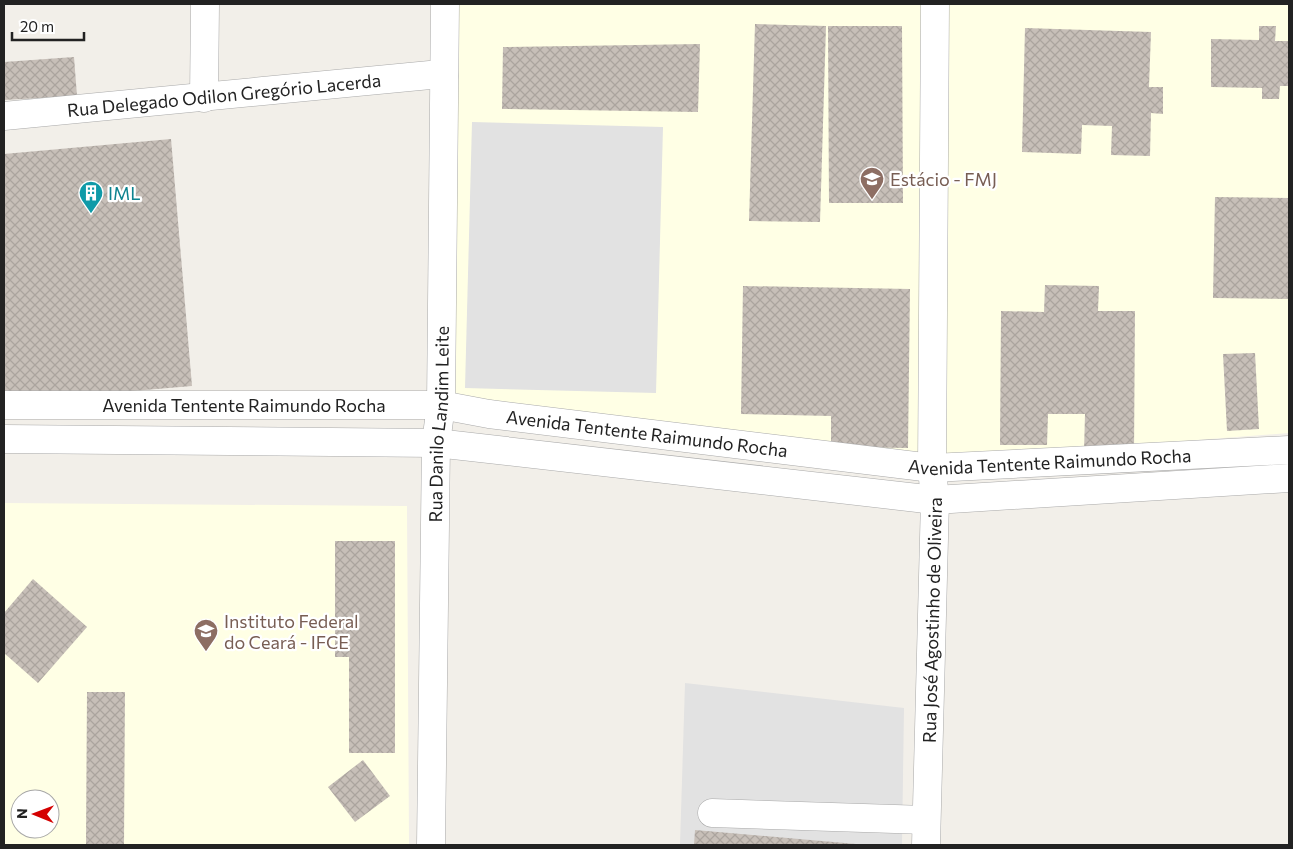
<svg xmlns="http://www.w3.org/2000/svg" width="1293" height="849" viewBox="0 0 1293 849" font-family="Commissioner,sans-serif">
<defs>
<pattern id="building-cross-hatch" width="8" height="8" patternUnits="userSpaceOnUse" patternTransform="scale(1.25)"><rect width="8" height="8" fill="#c7bfb8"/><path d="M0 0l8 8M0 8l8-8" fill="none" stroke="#aba49e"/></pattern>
</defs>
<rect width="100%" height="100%" fill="#f2efe9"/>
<g fill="#ffffe5" fill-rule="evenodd">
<path d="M458,4H1289V433L933,460L453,396Z"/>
<path d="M4,503L407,506L409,845H4ZM20,799H50V829H20Z"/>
</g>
<g fill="#e2e2e2">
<path d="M472,122L663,127L656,393L465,388Z"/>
<path d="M685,683L904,708L902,845H680Z"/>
</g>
<g fill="url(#building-cross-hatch)">
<path d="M755,24L826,26L820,222L749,221Z"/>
<path d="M828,26H902L903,203H829Z"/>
<path d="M1259,26H1276L1275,41H1289V86H1280L1279,99H1262V88L1211,87V39L1259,40Z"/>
<path d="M1025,28L1151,32L1149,87H1163V114L1151,113L1150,156L1111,155L1112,126L1082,125L1081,154L1022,152Z"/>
<path d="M700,44L698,112L502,109L503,47Z"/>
<path d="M74,57L77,96L4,100V62Z"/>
<path d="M171,139L192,386L4,402V154Z"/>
<path d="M1215,197L1289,198V299L1213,298Z"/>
<path d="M1045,285L1099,286L1098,311H1135L1134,453L1084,452L1085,414H1048L1047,445H1000L1001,311L1044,312Z"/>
<path d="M743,286L910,289L908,448L831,447V416L741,414Z"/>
<path d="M1255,353L1259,429L1227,431L1223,354Z"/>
<path d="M335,541H395V753H349V657H335Z"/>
<path d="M33,579L87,627L38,683L4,653V613Z"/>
<path d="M87,692H125L124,845H86Z"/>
<path d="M363,760L390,796L355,822L328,787Z"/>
<path d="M695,830L856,844V845H694Z"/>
</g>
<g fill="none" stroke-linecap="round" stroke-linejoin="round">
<defs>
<g id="minor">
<path d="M204,98L205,4"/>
<path id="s1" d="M4,116L430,75L444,76"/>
<path id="s2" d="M4,405H441L489,414L932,468L1289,450"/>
<path d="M4,439L436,443L935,500L1289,478"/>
<path d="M712,813L926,820"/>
<path id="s3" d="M431,845L436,443L441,405L445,4"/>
<path id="s4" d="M926,845L935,500L932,468L935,4"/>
</g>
</defs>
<use href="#minor" stroke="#a9a9a9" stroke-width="29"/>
<use href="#minor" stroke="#fff" stroke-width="28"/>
</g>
<defs>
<symbol id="university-pin" viewBox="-11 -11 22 30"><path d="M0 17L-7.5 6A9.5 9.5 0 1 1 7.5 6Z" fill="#8d6e63" stroke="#fff"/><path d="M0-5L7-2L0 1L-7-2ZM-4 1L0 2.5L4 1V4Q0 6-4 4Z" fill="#fff"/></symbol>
<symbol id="building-pin" viewBox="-11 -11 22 30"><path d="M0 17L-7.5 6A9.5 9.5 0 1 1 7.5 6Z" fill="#0f9aa8" stroke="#fff"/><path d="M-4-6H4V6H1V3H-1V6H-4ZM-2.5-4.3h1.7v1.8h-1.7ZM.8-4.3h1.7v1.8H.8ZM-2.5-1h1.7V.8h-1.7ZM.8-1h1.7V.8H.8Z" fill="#fff"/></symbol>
</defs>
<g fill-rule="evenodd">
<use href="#university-pin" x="858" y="165" width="28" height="38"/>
<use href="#building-pin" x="77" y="179" width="28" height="38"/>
<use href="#university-pin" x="192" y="617" width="28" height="38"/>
</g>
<g text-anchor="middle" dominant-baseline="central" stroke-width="4.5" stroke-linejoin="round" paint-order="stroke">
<g font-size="18" fill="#222" stroke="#fff">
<text stroke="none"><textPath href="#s1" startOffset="221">Rua Delegado Odilon Gregório Lacerda</textPath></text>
<text stroke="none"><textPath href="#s2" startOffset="240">Avenida Tentente Raimundo Rocha</textPath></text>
<text stroke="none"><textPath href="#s3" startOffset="421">Rua Danilo Landim Leite</textPath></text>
<text stroke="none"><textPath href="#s2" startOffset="645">Avenida Tentente Raimundo Rocha</textPath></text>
<text stroke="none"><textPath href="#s2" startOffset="1050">Avenida Tentente Raimundo Rocha</textPath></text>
<text stroke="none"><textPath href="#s4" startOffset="225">Rua José Agostinho de Oliveira</textPath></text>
</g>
<g font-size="18" fill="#785e54" stroke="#fff" text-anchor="start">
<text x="890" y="179">Estácio - FMJ</text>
<text x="224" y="621">Instituto Federal<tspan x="224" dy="21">do Ceará - IFCE</tspan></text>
</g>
<g font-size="18" fill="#0d838f" stroke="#fff" text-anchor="start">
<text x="108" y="193">IML</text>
</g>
</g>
<rect width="1293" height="849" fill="none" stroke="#222222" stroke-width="10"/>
<g transform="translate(35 814) rotate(271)"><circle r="24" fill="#ffffff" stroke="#a7a7a7"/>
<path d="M0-4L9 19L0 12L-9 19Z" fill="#d40000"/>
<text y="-8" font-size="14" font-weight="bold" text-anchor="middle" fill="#222222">N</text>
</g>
<path d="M12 32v8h72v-8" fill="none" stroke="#222222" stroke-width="2.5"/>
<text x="20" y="32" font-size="15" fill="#222222" stroke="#ffffff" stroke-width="4" paint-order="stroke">20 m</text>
</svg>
